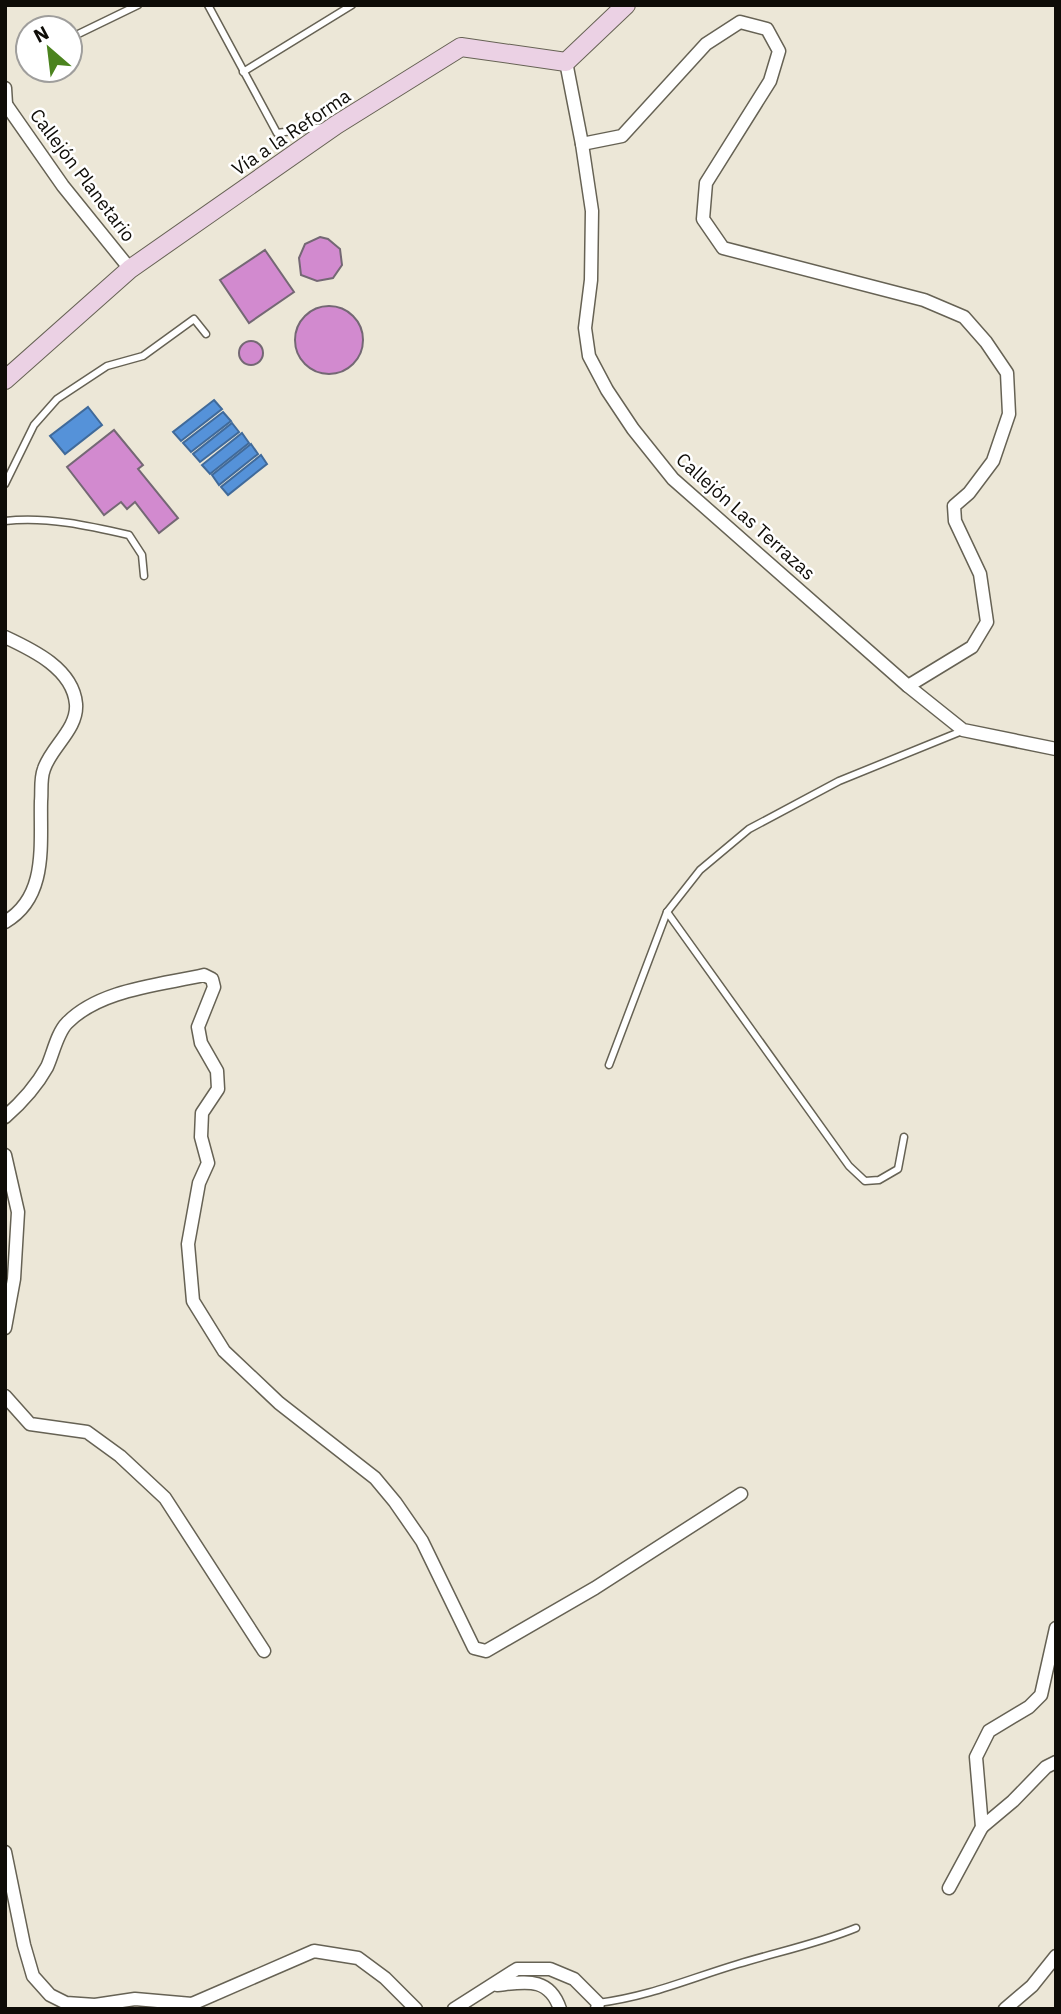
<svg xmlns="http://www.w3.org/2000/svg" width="1061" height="2014" viewBox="0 0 1061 2014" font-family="'IBM Plex Sans',sans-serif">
<rect width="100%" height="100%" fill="#ece7d7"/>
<g fill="#5592d9" stroke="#406a9a" stroke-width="2">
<path d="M214,400L222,409L181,441L173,432Z"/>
<path d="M88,407L102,425L65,454L50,436Z"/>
<path d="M223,412L231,421L191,452L183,443Z"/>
<path d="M232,423L239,432L200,462L193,454Z"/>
<path d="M242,433L249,443L210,474L202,465Z"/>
<path d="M251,444L258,454L219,485L212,475Z"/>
<path d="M261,455L267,464L228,495L221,487Z"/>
</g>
<g fill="#d28acf" stroke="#746874" stroke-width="2">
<path d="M320,237L328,239L340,249L342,265L333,278L317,281L301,275L299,258L305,244Z"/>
<path d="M265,250L294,292L249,323L220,280Z"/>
<circle cx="329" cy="340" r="34"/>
<circle cx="251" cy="353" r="12"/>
<path d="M114,430L143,465L138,469L178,518L159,533L135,502L127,509L121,502L104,515L67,467Z"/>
</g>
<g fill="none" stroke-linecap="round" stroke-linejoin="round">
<defs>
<g id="lane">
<path d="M208,5L277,133L324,127"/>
<path d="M70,38L138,5"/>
<path d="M243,72L352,5"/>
<path d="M5,484L34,425L57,399L107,366L143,356L194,319L206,334"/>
<path d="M5,521C46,516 90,526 129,535L142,555L144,576"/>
<path d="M667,912L849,1166L865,1181L879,1180L898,1169L904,1137"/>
<path d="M609,1065L667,912L700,870L749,829L839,781L962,731"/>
<path d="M598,2003C651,1996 688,1979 738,1964C777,1952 817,1944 856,1928"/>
</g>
<g id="street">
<path d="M566,62L582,144L592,211L591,280L585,328L589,356L607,390L633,429L673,479L908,686L963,730L1056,749"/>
<path d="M5,88L6,104"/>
<path d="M5,103L63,186L130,269"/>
<path d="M582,144L622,136L706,44L740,22L767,29L779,51L770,81L706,183L703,219L723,248L924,300L964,317L986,342L1007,373L1009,414L993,461L969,493L954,506L955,521L980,574L987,622L972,647L908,686"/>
<path d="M5,637C33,650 73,669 76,704C78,729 51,747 44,769C40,779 42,791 41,801C40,845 48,897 5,922"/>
<path d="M5,1117C21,1103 37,1085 47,1067C53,1054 57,1033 67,1023C100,989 161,985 204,975L212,979L214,987L198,1027L201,1043L217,1071L218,1089L202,1113L201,1137L208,1163L199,1183L188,1244L193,1301L224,1351L279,1403L375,1478L395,1502L422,1541L474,1648L486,1651L595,1588L741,1494"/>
<path d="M5,1155L18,1212L14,1279L5,1328"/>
<path d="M5,1396L30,1424L87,1432L120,1456L165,1498L264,1651"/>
<path d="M982,1827L1013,1801L1046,1767L1056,1762"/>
<path d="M5,1852L24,1945L33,1976L50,1995L66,2003L95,2005L135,1999L192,2004L314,1951L358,1958L385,1978L416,2009"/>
<path d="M949,1888L982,1827L976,1757L989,1731L1029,1707L1041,1695L1056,1628"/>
<path d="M497,1985C525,1982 549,1976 560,2009"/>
<path d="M454,2009L517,1969H550L574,1979L598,2003L597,2009"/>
<path d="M1005,2009L1032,1986L1056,1956"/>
</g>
<path id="secondary" d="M5,380L130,269L336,125L461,47L566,62L626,5"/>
</defs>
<use href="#lane" stroke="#666254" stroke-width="9"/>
<use href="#street" stroke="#666254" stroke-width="15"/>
<use href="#secondary" stroke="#666254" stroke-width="20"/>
<use href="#lane" stroke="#fff" stroke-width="6"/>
<use href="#street" stroke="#fff" stroke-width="12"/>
<use href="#secondary" stroke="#ebd1e4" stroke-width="18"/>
</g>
<g text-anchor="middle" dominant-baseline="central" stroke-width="5" stroke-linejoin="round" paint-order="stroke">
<g font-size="19" fill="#0e0c07" stroke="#fff">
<text transform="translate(291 132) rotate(-34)">Vía a la Reforma</text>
<text transform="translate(83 175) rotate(53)">Callejón Planetario</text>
<text transform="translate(746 516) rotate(42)">Callejón Las Terrazas</text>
</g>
</g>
<rect width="1061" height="2014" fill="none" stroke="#0e0c07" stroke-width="14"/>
<g transform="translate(49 49) rotate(332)"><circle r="33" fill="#ffffff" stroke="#9f9e9c" stroke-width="2"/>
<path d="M0-5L12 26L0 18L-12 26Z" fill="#4b831e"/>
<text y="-10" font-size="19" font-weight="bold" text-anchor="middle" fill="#0e0c07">N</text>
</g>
</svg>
